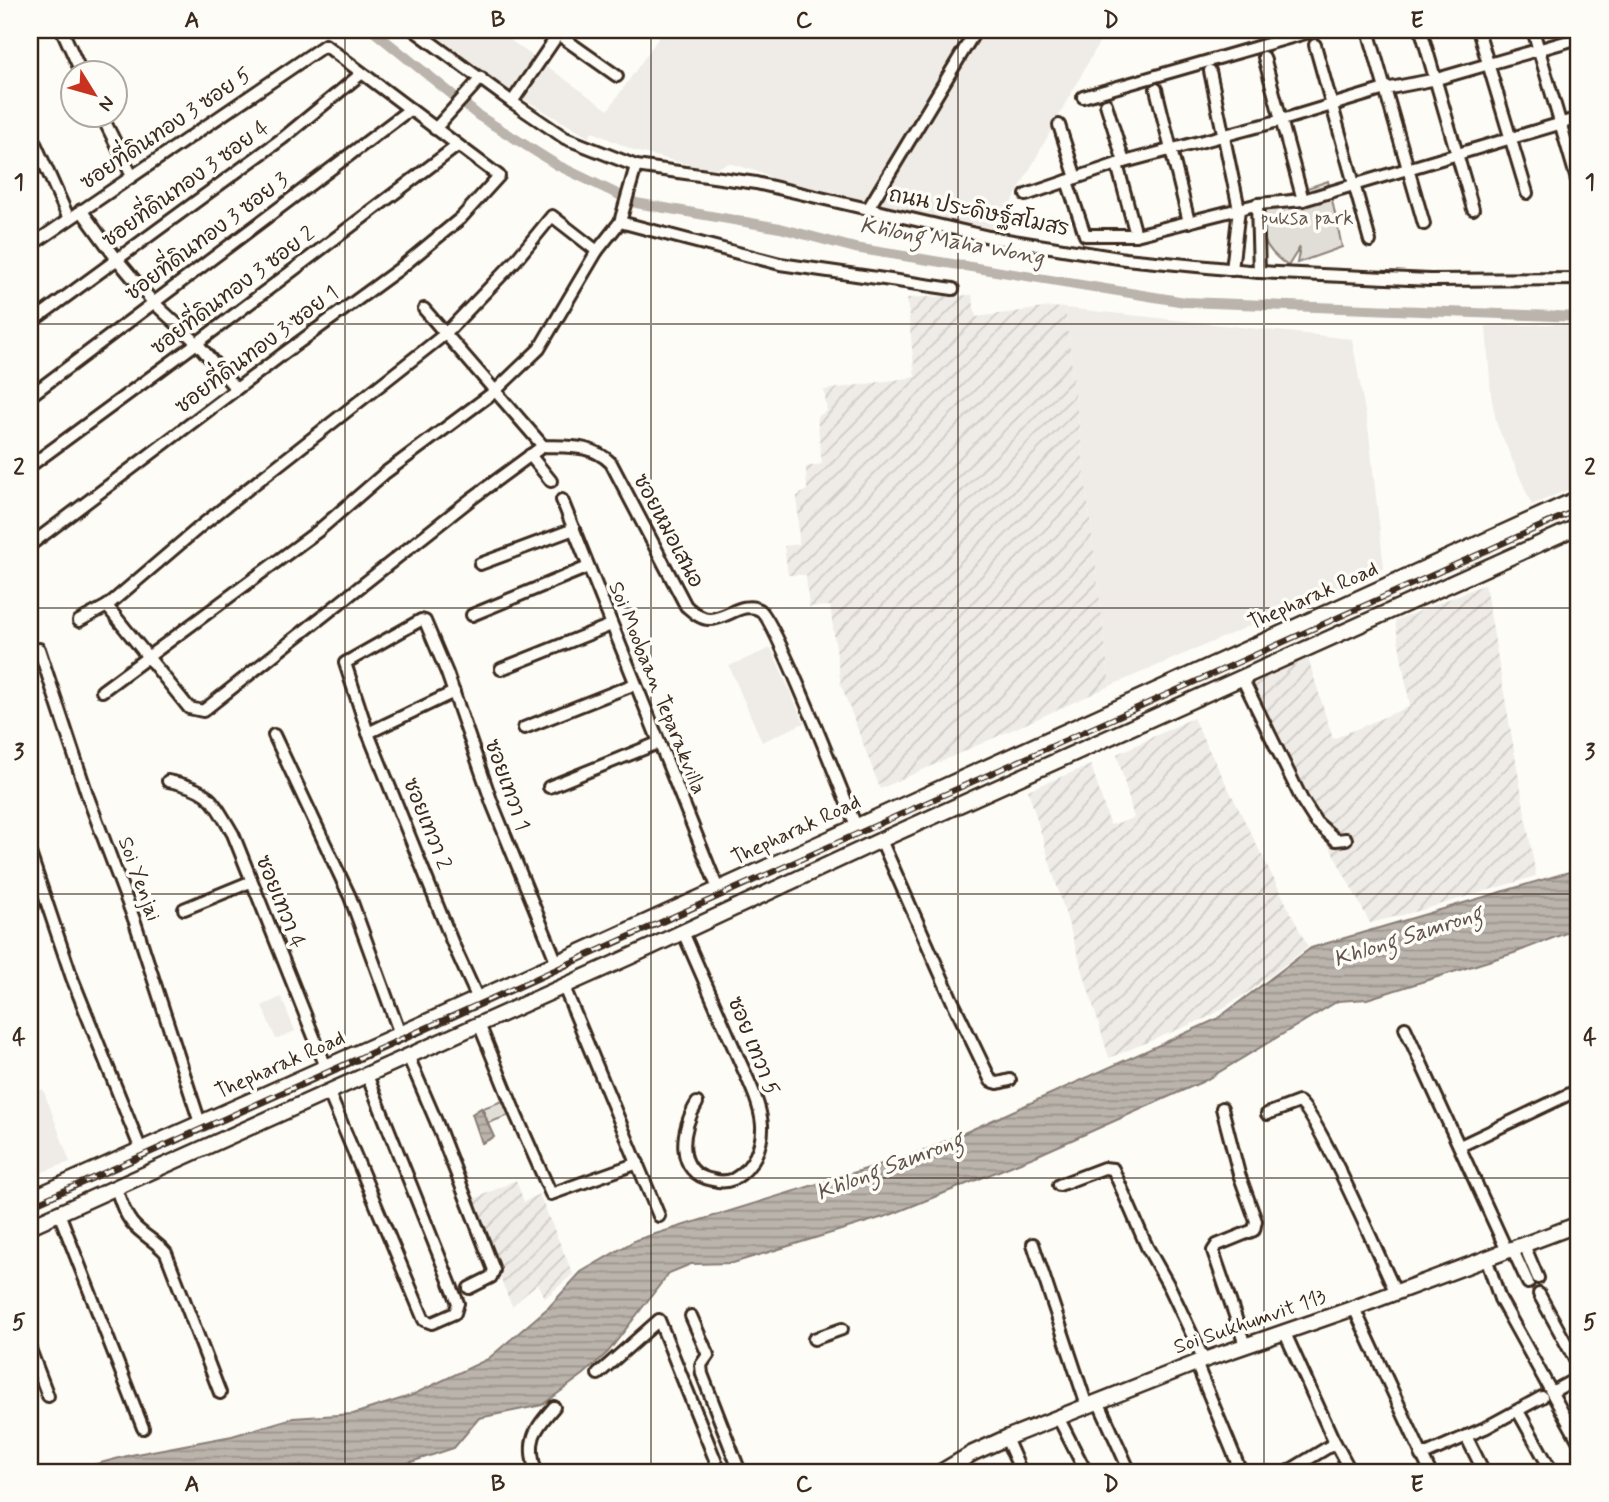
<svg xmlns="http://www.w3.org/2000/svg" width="1609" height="1502" viewBox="0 0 1609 1502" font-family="Mynerve,'Playpen Sans Thai',sans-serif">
<defs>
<pattern id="industrial-furrows" width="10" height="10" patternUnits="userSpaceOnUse" patternTransform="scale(1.75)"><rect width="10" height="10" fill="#efece7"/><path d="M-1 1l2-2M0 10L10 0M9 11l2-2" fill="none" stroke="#cecbc6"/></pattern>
<pattern id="water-rules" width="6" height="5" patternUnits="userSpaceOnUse" patternTransform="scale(1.75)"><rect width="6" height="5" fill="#bbb4ad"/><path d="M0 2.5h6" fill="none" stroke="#99938c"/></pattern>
</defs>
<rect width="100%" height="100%" fill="#fdfcf7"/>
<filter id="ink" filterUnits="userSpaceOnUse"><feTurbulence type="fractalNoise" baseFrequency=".0143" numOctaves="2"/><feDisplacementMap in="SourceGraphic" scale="14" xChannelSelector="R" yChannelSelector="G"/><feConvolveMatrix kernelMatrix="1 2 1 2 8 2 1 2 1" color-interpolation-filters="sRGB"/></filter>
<g filter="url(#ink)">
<g fill="#efece7">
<path d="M429,30H496L608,110L664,30H969L866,200L776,182L765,174L729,163L711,170L635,151L593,132L588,137L507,89Z"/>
<path d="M982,30H1106L996,231L877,203Z"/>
<path d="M1065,308L1352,339L1369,434L1384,568L1110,686Z"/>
<path d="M1579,323V485L1532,505L1497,425L1491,395L1486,326Z"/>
<path d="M771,648L804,723L762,742L729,666Z"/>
<path d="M281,997L295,1031L276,1039L262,1006Z"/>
<path d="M43,1089L70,1162L37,1174L30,1155V1094Z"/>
</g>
<g fill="url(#industrial-furrows)">
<path d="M972,295L976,317L1052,307L1065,308L1110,686L880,789L841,685L830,606L809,607L806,575H788L784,546L799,544L797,496L807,490L806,467L822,464L817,417L827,411L824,390L915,377L907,298Z"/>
<path d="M1485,584L1536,876L1422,910L1370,923L1244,685L1308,658L1333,739L1410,706L1395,621Z"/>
<path d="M1193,718L1308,947L1251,990L1211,1016L1109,1058L1028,790L1091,765L1110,825L1134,818L1117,754Z"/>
<path d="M516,1180L524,1202L539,1194L573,1274L545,1298L538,1283L512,1306L468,1202Z"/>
</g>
<g fill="#e1ded7" stroke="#8e847a" stroke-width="2">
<path d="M1328,181L1342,247L1297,263L1300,247L1288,266C1262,248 1260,234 1259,204Z"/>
<path d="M508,1099L513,1114L488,1123L483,1108Z"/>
</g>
<g fill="url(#water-rules)" stroke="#887d74" stroke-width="2">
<path d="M1579,869V928L1514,953L1367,999L1338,1001L1204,1081L1038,1155L890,1215L733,1263L691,1264L669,1273L608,1352L584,1374L542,1405L479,1418L454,1448L405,1464L339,1470L330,1465L302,1472H66L131,1455L232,1436L293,1418L353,1414L410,1396L488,1359L549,1307L581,1272L636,1240L924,1151L1217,1019L1311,948Z"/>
<path d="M481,1108L494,1137L482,1143L472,1114Z"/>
</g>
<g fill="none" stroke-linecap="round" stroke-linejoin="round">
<path stroke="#bbb4ad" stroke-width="10" d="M372,30L479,116L557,165L636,203L780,228L855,248L1185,302L1579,317"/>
<defs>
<g id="minor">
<path d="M62,30L82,74"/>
<path d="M414,30L512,102L565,138L636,166L756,183L989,237L1125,259L1259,272L1430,280L1579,279"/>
<path d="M552,30L617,76"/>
<path d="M1368,30L1424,224"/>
<path d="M1421,30L1473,209"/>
<path d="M1478,30L1527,193"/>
<path d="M1533,30L1577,180"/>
<path d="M1579,38L1437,79L1385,89L1282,120L1117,164L1067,181L1085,235H1136L1259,204L1303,200L1579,118"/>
<path d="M1315,45L1370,241"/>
<path d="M1264,57L1303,200"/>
<path d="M1210,71L1239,209L1232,270"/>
<path d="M1156,89L1189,222"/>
<path d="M1083,97L1316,30"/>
<path d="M512,102L561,30"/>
<path d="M1106,104L1124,162"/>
<path d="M102,116L132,176"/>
<path d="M1059,125L1076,178"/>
<path d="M435,129L481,78"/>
<path d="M30,132L69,219"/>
<path d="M1117,164L1136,235"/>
<path d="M1026,195L1067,181"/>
<path d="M1257,204L1259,272"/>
<path d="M868,209L976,30"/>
<path d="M81,210L116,258L152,301L197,343L236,389"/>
<path d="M620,222L780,264L953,289"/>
<path d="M30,246L325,45L499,176L461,218L398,270L283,354L30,545"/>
<path d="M424,309L543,446C568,447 592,444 611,463L686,606C692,611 700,619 709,619C726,620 742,600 760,610C775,619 844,797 856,826"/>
<path d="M30,323L283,138L361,74"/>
<path d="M30,396L409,110"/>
<path d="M530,455L551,481"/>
<path d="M30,466L197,343L457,146"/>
<path d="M562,500L718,889"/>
<path d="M480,564L574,529"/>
<path d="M107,606L189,708L203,711L471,499L543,446"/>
<path d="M472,615L588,567"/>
<path d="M79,621L107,606L202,525L445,334L516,260L552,216L597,251"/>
<path d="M39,649L88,797L135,922L200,1123"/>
<path d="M501,669L611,625"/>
<path d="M1242,678L1302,800L1316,822L1336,840L1346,839"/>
<path d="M102,691L318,531L385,473L494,392L539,349L597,251L620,222L636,166"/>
<path d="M524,728L635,684"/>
<path d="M368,733L454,692"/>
<path d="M274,735L350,897L400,1034"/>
<path d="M168,781C210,789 212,799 233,834L326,1067"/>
<path d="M549,787L658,743"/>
<path d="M881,840L952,1000L991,1081L998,1083L1010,1080"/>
<path d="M30,853L72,978L141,1150"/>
<path d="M184,909L250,882"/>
<path d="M683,932C701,973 719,1014 737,1055C746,1076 760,1101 762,1125C763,1146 753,1168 734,1179C727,1182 720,1182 713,1180C674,1174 681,1128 697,1103"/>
<path d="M564,987L659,1216"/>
<path d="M478,999L453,944L368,733L345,663L421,620L425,621L447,673L492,803L557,963"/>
<path d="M479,1024L516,1115L551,1194L638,1163"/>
<path d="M1405,1028L1507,1251"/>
<path d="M408,1056L436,1121L494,1270L491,1277L469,1288"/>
<path d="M329,1093L424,1320L432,1323L455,1313L458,1303L367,1075"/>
<path d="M1222,1108L1239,1174L1256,1221L1254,1230L1217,1245L1213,1251L1245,1345"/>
<path d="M1267,1114L1299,1102C1316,1111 1382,1263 1395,1291"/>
<path d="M1460,1146L1578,1090"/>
<path d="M1059,1185L1104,1168L1113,1169L1147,1247L1170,1288L1204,1360"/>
<path d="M116,1188C120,1200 124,1213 132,1223C142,1235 156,1241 166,1253L220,1393"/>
<path d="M59,1213L143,1428"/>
<path d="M1033,1244L1087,1406"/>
<path d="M1524,1245L1538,1278"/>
<path d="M1512,1248L1528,1283"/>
<path d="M1486,1258L1500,1299L1579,1442"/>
<path d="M1539,1294L1579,1367"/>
<path d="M1354,1308L1430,1472"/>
<path d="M691,1316L708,1355L701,1365L702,1374L740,1472"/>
<path d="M1284,1331L1333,1439L1351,1472"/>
<path d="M814,1339L842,1329"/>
<path d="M30,1349L48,1396"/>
<path d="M1196,1363L1241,1472"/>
<path d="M598,1374L659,1320L720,1472"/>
<path d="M1552,1392L1572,1381"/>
<path d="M1098,1401L1130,1472"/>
<path d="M1518,1411L1552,1472"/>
<path d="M1058,1417L1086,1472"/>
<path d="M1466,1436L1484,1472"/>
<path d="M1006,1438L1021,1472"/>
<path d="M1421,1456L1485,1428L1542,1397"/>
<path d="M536,1472C526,1441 534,1430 554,1407"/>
<path d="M1287,1472L1335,1443"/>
</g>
<g id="major">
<path d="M30,1199L400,1034L1579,498"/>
<path d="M30,1226L629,957L881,840L1579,526"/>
<path d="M941,1472L973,1453L1006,1438L1204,1360L1354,1308L1579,1224"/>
</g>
</defs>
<use href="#minor" stroke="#3b2a1e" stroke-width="16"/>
<use href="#major" stroke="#3b2a1e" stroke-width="19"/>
<use href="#minor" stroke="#fdfcf7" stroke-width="10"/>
<use href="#major" stroke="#fdfcf7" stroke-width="14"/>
<defs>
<path id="rail" d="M30,1206L1579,509"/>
</defs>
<use href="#rail" stroke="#3b2a1e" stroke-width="6"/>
<use href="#rail" stroke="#fdfcf7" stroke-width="3.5" stroke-dasharray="10" stroke-linecap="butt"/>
</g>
</g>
<path fill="none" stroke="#3b2a1e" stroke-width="2" stroke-opacity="0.55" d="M345,30V1472M651,30V1472M958,30V1472M1264,30V1472M30,324H1579M30,608H1579M30,894H1579M30,1178H1579"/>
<g text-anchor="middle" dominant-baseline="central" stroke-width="7" stroke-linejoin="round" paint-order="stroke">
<g font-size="21" fill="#3b2a1e" stroke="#fdfcf7">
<text transform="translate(166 129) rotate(-34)">ซอยที่ดินทอง 3 ซอย 5</text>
<text transform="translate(186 184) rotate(-36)">ซอยที่ดินทอง 3 ซอย 4</text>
<text transform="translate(979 212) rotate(11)">ถนน ประดิษฐ์สโมสร</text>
<text transform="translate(207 237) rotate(-37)">ซอยที่ดินทอง 3 ซอย 3</text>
<text transform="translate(233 291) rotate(-37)">ซอยที่ดินทอง 3 ซอย 2</text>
<text transform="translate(257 350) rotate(-37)">ซอยที่ดินทอง 3 ซอย 1</text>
<text transform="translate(668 531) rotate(62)">ซอยหมอเสนอ</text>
<text transform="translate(1313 596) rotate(-24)">Thepharak Road</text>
<text transform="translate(657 688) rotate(68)">Soi Moobaan Teparakvilla</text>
<text transform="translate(507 785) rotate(70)">ซอยเทวา 1</text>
<text transform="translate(427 824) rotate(68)">ซอยเทวา 2</text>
<text transform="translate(796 830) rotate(-25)">Thepharak Road</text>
<text transform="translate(139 879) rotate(70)">Soi Yenjai</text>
<text transform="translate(280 902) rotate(68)">ซอยเทวา 4</text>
<text transform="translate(753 1046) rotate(68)">ซอย เทวา 5</text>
<text transform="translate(280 1065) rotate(-24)">Thepharak Road</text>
<text transform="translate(1250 1322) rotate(-19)">Soi Sukhumvit 113</text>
</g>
<g font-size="21" fill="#64574c" stroke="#fdfcf7">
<text x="1307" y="218">puksa park</text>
</g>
<g font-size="23" font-style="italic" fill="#615349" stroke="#fdfcf7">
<text transform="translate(952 242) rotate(10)">Khlong Maha Wong</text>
<text transform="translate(1408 937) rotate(-18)">Khlong Samrong</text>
<text transform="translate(890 1167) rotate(-21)">Khlong Samrong</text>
</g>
</g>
<rect width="1609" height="1502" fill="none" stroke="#fdfcf7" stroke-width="77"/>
<g transform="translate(94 94) rotate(127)"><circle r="33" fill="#fdfcf7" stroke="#afa8a0" stroke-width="2"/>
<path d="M0-5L12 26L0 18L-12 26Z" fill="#c8321e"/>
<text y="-10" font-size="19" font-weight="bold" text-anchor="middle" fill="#3b2a1e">N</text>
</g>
<rect x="38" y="38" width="1532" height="1426" fill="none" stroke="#3b2a1e" stroke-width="2.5"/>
<g font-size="23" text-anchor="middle" font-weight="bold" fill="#3b2a1e">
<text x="192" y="27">A</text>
<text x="498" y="27">B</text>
<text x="804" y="27">C</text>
<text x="1111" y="27">D</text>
<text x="1417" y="27">E</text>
<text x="19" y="189">1</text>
<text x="1590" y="189">1</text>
<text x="19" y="474">2</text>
<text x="1590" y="474">2</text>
<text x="19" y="759">3</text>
<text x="1590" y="759">3</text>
<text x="19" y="1044">4</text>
<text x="1590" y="1044">4</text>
<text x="19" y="1329">5</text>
<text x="1590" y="1329">5</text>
<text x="192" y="1491">A</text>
<text x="498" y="1491">B</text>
<text x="804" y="1491">C</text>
<text x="1111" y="1491">D</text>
<text x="1417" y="1491">E</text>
</g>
</svg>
